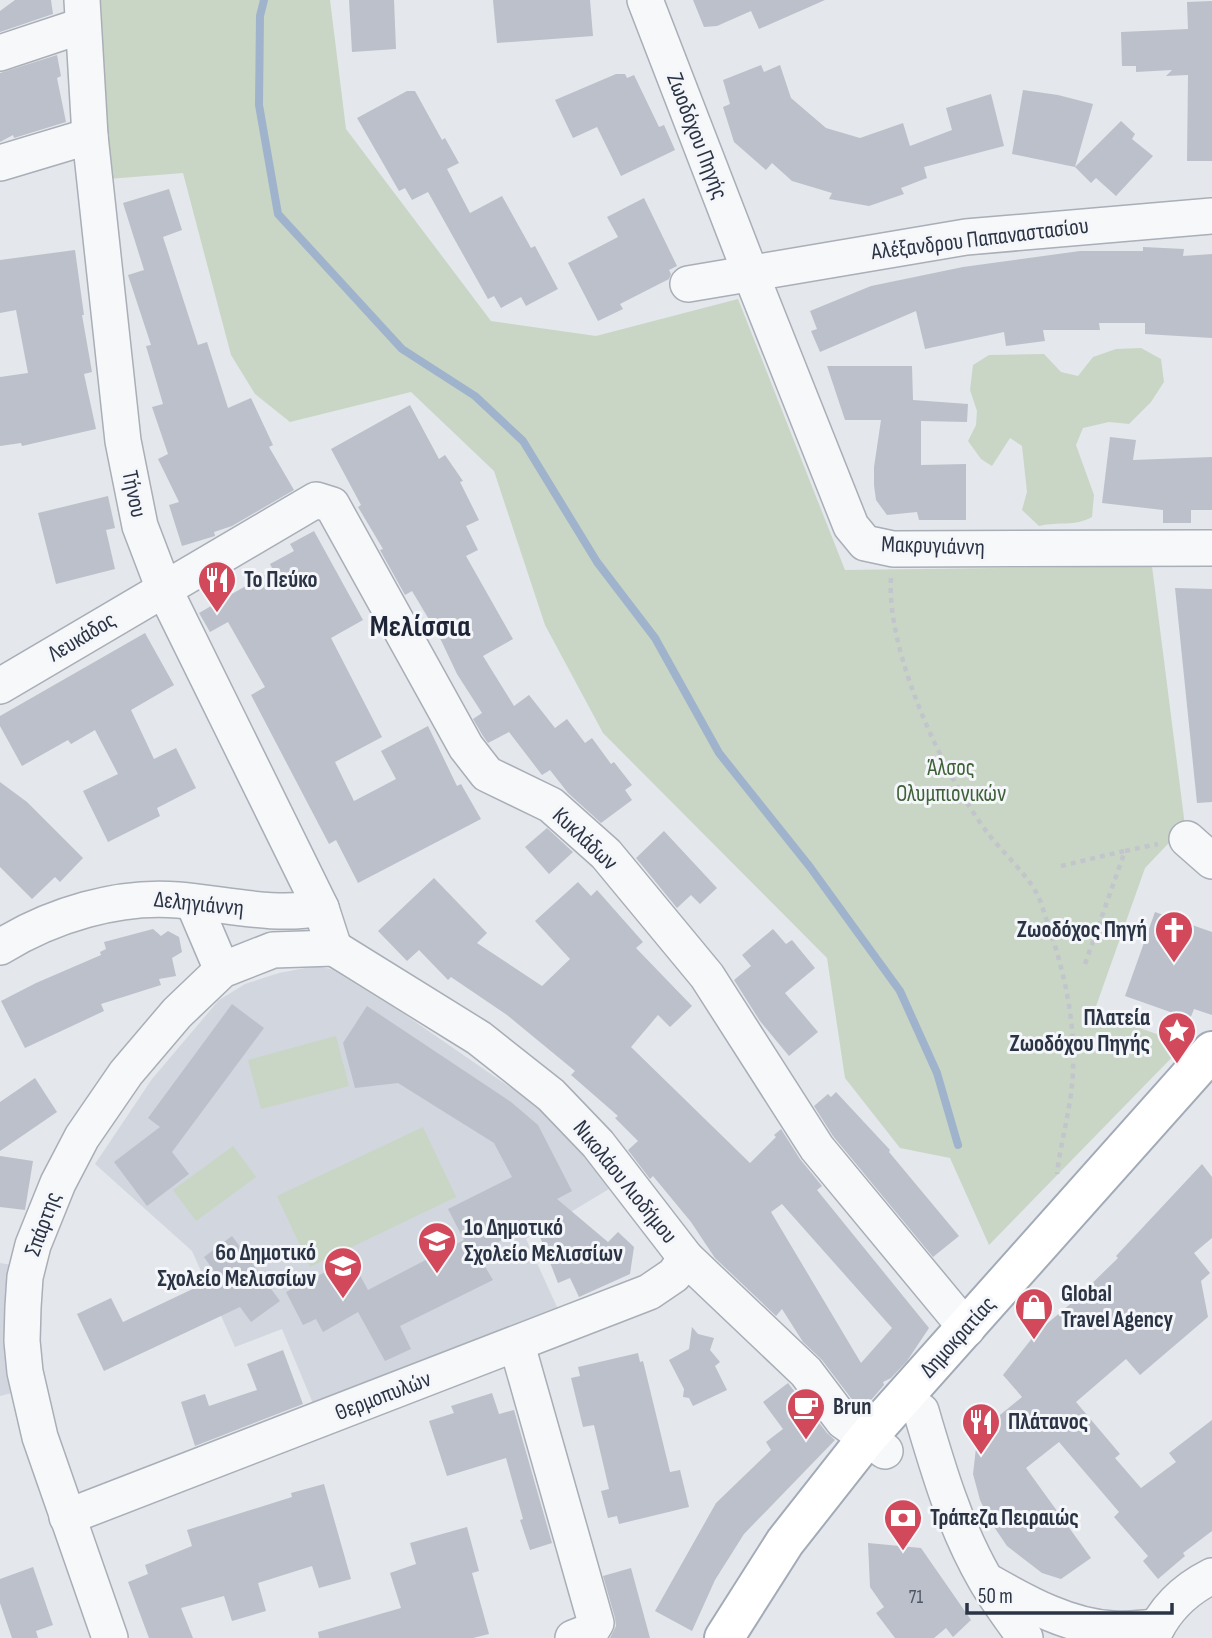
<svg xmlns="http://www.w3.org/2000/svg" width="1212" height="1638" viewBox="0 0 1212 1638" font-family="'Sofia Sans Condensed',sans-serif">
<rect width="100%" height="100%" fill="#e4e7ec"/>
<g fill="#d2d6de">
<path d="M316,966L331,969L401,1012L533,1103L567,1131L609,1189L526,1239L562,1318L319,1418L282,1329L235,1347L192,1251L95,1164L152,1079L219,1000L245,984L279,973Z"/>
<path d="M0,1263L18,1266L12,1393L0,1396Z"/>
</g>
<g fill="#c9d6c5">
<path d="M101,0H330L346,129L491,321L596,336L738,299L845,570L1152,566L1185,826L1145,868L1094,1012L1185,1044L989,1245L950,1158L900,1148L845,1078L827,958L603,733L545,625L494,471L411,392L290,422L255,394L231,355L183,173L108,179Z"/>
<path d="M1141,348L1161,359L1164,382L1151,402L1129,424L1109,422L1083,428L1076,445L1094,495L1092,517C1074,527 1060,521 1039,526L1022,510L1027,492L1022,446L1010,438L992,466L981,459L968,441L976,425L977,411L970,390L973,365L989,355L1044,354L1061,372L1078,376L1093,357L1116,349Z"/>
<path d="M336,1036L349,1086L261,1109L248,1060Z"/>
<path d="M423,1127L456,1197L310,1267L277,1196Z"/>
<path d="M233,1146L256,1177L196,1221L173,1190Z"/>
</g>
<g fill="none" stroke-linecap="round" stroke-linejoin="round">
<path stroke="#9fb4cc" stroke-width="8" d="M264,0L260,16L259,105L278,214L402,349L475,396L523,441L597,562L655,638L719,753L810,867L900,991L937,1073L958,1145"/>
</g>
<g fill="#bbc0ca" fill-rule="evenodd">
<path d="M15,0H51L53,14L0,32V11Z"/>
<path d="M349,0H394L396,49L352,52Z"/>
<path d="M493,0H590L593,36L497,43Z"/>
<path d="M693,0H825L759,29L751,11L717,26L704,27Z"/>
<path d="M1212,1V161H1187L1188,75L1166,76L1172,70L1136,72V66H1122L1121,32L1188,29L1187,2Z"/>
<path d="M57,55L61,76L57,78L66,122L14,138L13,135L0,142V73Z"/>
<path d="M761,65L764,72L780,65L791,98L826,128L860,138L903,123L910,146L952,130L946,108L991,94L1004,146L924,167L927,178L901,188L904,194L869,206L829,199L832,193L792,181L772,163L766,170L734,142L723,107L730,104L723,80Z"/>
<path d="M616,74H625L627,78L634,75L659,127L664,125L675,150L621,176L597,127L573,138L555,100Z"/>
<path d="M1023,90L1058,95L1093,104L1075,167L1121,121L1135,134L1132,139L1153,156L1116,196L1096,178L1091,183L1075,167L1012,154Z"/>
<path d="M407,91H415L442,140L445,138L459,163L447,169L470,213L502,196L531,248L535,246L558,289L526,306L521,297L501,308L494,296L488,299L428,192L412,200L405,188L399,191L357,118Z"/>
<path d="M169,189L182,230L163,237L198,345L207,342L228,408L251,398L273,445L269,447L294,490L232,526L214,532L215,536L182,546L169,505L179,502L158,459L168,454L152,407L163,404L146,346L151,345L128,275L144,270L123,203Z"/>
<path d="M644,198L677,266L669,270L671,274L669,279L620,304L623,309L598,321L568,263L618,237L607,217Z"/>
<path d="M1143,247L1184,249L1183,256L1212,254V338L1145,334V323H1099L1100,330H1043L1045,341L1006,346L1004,332L925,349L916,311L820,352L811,331L817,329L810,311L871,286L963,267L1080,251H1143Z"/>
<path d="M75,250L84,315H82L92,372L84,374L96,429L22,446L21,443L0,446V377L28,373L16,310L0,313V260Z"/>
<path d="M827,366H912L913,400L968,404L967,422L921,421V465L966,464V520H919L917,512L887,515L876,500L874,485V467L881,420H845Z"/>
<path d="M410,405L439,459L445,455L463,481L460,482L479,520L466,526L478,550L466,556L513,639L483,656L514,706L529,695L555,728L567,719L585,743L592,738L611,764L614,762L632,785L625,790L632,800L601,823L568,793L550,770L542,775L509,732L488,743L483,736L473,719L482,713L457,674L439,636L412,591L405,595L380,550L383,549L358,507L361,505L331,449Z"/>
<path d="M1110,437L1136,440L1133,460L1212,457V510H1191V523H1163V510L1102,503Z"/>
<path d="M108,496L115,528L106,530L115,569L56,584L38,513Z"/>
<path d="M314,531L363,620L331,638L382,737L335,762L354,801L396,779L381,751L428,726L457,786L461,784L481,819L358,883L336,840L329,844L251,695L265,687L228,622L210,632L199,613L273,570L270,564L294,551L290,544Z"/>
<path d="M1175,588L1212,589V802L1197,803Z"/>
<path d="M145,633L174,685L131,710L154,759L176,748L196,788L157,808L160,816L108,842L83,791L118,774L95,730L71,744L68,740L22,766L0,726V716Z"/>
<path d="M0,782L27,802L83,858L60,882L55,877L32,899L0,867Z"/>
<path d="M547,828L573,852L549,874L525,847Z"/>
<path d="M664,831L717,888L700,904L691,895L677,908L636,858Z"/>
<path d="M434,878L487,933L477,943L542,986L570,959L535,921L578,882L591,896L597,890L643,942L636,948L692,1006L670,1027L658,1015L631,1047L750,1163L776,1137L774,1135L781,1129L800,1159L822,1186L817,1190L929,1328L907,1361L891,1378L883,1382L884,1385L872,1399L859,1408L857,1406L822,1360L803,1342L782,1309L776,1316L715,1258L691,1222L653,1176L650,1179L628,1150L638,1141L615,1118L618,1116L571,1075L575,1071L507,1015L451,977L448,980L419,950L407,961L378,931ZM782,1204L892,1328L861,1363L771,1212Z"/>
<path d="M1155,912L1212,932V1015L1194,1009L1190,1019L1125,996Z"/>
<path d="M153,929L161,936L168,931L179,937L182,952L172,958L176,976L159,979L161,985L101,1004L104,1011L25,1048L1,1001L36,983L101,955L100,952L106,949L104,942Z"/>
<path d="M773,929L786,944L792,940L815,968L785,993L818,1032L789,1056L760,1021L734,980L751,966L742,955Z"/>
<path d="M232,1004L264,1028L172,1152L189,1174L147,1206L114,1162L160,1127L148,1118Z"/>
<path d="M367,1006L511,1102L538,1125L572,1191L557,1199L608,1242L618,1232L634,1247L630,1274L579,1297L570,1278L558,1283L535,1224L477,1253L493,1280L400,1326L411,1349L385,1361L358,1312L323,1332L316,1319L303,1325L286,1292L351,1259L368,1290L464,1240L448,1209L512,1177L494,1143L398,1083L355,1088L343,1043Z"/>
<path d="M35,1078L57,1112L0,1151V1102Z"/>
<path d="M836,1092L890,1150L889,1152L959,1236L933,1257L833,1136L814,1106L828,1094L831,1097Z"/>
<path d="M0,1156L33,1161L25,1210L0,1207Z"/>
<path d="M1202,1164L1212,1177V1238L1194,1253L1210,1273L1201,1281L1208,1317L1140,1375L1126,1359L1076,1402L1120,1454L1115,1458L1141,1488L1176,1462L1169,1453L1212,1420V1531L1183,1553L1185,1556L1158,1579L1143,1561L1148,1556L1114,1517L1119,1512L1059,1442L1026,1468L1091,1558L1061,1579L1042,1573L1007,1546L990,1521L980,1500L973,1474L976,1448L984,1428L1022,1397L1003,1375L1037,1332L1075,1300L1118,1258L1116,1256Z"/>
<path d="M232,1236L280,1301L251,1322L240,1307L104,1371L77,1314L111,1298L123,1322L218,1277L204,1257Z"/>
<path d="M692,1327L698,1334L714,1338L710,1350L720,1362L715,1366L727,1390L693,1406L689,1398L683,1397L684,1389L669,1360L689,1349Z"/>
<path d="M283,1350L303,1404L195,1446L181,1402L205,1394L209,1406L257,1390L247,1364Z"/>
<path d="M638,1353L640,1362L643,1361L670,1472L680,1470L689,1507L619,1524L617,1516L608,1518L601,1491L609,1489L594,1425L583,1427L571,1378L580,1376L578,1367Z"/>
<path d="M788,1383L827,1433L835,1440L744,1534L715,1580L692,1631L655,1611L716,1503L771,1450L766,1442L783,1429L763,1402Z"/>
<path d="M492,1393L499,1414L514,1410L552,1543L530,1550L520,1520L523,1519L506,1458L447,1476L429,1421L454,1413L451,1406Z"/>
<path d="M324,1484L351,1579L319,1588L312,1566L258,1583L266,1611L232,1621L224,1596L181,1608L193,1638H149L128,1582L148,1574L145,1565L192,1546L187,1530L292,1497L291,1493Z"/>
<path d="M467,1527L479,1571L472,1573L489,1634L473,1638H319L318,1632L401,1608L390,1573L416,1564L410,1543Z"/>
<path d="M868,1543L921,1548L971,1620L953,1637L946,1628L934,1638H895L876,1613L884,1607L870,1587Z"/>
<path d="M33,1567L53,1625L36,1631L38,1638H12L0,1603V1579Z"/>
<path d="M631,1568L650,1638H610L616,1626L615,1618L603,1576Z"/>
</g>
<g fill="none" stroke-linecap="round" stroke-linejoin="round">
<defs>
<g id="minor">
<path d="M82,0L90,136L123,441L140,526L164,589L321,908L334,948"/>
<path d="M645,0L750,272L851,526L865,543L893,549L1212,548"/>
<path d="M0,53L72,29L83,28"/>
<path d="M0,163L90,136"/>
<path d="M688,284L966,237L1212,216"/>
<path d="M0,686L316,500L332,505L466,747L487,774L551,805L606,854L707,976L817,1148L967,1329"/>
<path d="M1187,839L1212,861"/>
<path d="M193,902L222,970"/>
<path d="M0,947C52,915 118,895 178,900C227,904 273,917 321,908"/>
<path d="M334,948L479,1038L551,1095L598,1144L686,1258L806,1372L843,1421L885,1451"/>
<path d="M517,1345L596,1623L591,1631L573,1638"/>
<path d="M921,1411C938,1469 955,1527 985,1579C997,1600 1012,1619 1025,1638"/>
<path d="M67,1517L649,1292L674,1275L686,1258"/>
<path d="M991,1583C1028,1604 1070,1627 1113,1629C1127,1630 1142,1628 1157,1627"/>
<path d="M110,1638L40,1437L25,1372L22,1341L23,1307L25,1277L33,1245L58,1183L82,1137L126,1073L177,1013L222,970L273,950L334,948"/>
<path d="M1152,1638C1164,1609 1184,1590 1212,1576"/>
</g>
<path id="major" d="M724,1638L785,1542L866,1439L1212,1051"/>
</defs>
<use href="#minor" stroke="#a9aeb7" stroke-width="38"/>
<use href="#major" stroke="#a3abb8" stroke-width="42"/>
<g stroke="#c2c5cb" stroke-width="4.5" stroke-dasharray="5 5" stroke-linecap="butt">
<path d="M891,578C886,652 943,774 987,832C1001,851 1027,874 1037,894C1042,903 1044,914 1048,924C1064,971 1075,1019 1073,1070C1072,1105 1061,1139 1057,1174"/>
<path d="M1061,866L1124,851"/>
<path d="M1085,964L1125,851L1158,844"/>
</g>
<use href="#minor" stroke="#f7f8fa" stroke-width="35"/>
<use href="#major" stroke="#fff" stroke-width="38"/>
</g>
<defs>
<symbol id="restaurant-pin" viewBox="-11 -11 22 30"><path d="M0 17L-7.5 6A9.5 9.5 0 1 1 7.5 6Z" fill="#d1495b" stroke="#f4f6f9"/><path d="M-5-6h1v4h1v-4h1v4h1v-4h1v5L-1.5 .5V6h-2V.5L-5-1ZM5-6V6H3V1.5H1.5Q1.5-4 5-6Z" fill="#fff"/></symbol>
<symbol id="church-pin" viewBox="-11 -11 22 30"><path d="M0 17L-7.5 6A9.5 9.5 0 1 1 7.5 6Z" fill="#d1495b" stroke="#f4f6f9"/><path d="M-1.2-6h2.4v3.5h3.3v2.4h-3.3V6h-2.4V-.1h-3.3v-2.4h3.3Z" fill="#fff"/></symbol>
<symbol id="sight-pin" viewBox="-11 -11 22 30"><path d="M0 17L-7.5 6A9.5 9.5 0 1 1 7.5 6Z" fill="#d1495b" stroke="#f4f6f9"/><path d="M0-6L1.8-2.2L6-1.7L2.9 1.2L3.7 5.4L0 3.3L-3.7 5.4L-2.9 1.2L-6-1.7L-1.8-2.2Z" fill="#fff"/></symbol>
<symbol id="school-pin" viewBox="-11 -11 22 30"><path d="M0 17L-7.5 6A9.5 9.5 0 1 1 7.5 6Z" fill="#d1495b" stroke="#f4f6f9"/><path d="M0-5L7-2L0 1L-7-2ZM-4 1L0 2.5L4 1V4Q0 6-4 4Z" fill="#fff"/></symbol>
<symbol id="shop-pin" viewBox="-11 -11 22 30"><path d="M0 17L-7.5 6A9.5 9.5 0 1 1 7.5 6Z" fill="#d1495b" stroke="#f4f6f9"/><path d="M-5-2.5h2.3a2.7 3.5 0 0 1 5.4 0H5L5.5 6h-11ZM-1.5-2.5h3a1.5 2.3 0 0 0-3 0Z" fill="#fff"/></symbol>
<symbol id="cafe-pin" viewBox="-11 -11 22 30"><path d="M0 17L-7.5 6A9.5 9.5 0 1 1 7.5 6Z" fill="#d1495b" stroke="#f4f6f9"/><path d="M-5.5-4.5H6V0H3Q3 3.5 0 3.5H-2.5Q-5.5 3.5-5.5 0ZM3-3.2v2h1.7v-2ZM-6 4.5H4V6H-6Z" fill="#fff"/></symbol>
<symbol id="bank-pin" viewBox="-11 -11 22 30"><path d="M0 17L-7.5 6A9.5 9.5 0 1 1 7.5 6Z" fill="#d1495b" stroke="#f4f6f9"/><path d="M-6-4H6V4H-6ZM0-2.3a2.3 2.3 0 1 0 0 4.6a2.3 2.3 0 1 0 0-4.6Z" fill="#fff"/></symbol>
</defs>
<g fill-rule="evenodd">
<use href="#restaurant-pin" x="195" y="558" width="44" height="60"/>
<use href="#church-pin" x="1152" y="908" width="44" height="60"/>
<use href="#sight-pin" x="1155" y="1009" width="44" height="60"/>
<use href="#school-pin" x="415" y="1219" width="44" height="60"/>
<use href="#school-pin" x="321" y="1244" width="44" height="60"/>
<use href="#shop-pin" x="1012" y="1285" width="44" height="60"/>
<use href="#cafe-pin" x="784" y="1385" width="44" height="60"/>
<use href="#restaurant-pin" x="959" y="1400" width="44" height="60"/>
<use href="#bank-pin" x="881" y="1496" width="44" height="60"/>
</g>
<g text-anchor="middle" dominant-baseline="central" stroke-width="6" stroke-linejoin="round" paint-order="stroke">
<g font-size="19" fill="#4f5766">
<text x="916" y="1597">71</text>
</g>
<g font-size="23" fill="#2b3445" stroke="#f4f6f9">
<text transform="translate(697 136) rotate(69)">Ζωοδόχου Πηγής</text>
<text transform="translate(980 239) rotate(-7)">Αλέξανδρου Παπαναστασίου</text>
<text transform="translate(134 494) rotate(78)">Τήνου</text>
<text transform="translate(933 546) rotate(2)">Μακρυγιάννη</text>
<text transform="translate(82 637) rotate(-31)">Λευκάδος</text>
<text transform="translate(585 839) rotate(43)">Κυκλάδων</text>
<text transform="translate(199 904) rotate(6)">Δεληγιάννη</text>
<text transform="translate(625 1182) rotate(51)">Νικολάου Λιοδήμου</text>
<text transform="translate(43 1224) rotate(-70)">Σπάρτης</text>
<text transform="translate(958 1337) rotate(-48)">Δημοκρατίας</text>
<text transform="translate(383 1396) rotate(-21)">Θερμοπυλών</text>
</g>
<g font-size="23" font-weight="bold" fill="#2b3445" stroke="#f4f6f9" text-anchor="start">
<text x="244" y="580">Το Πεύκο</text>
<text x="1147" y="930" text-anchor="end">Ζωοδόχος Πηγή</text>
<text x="1150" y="1018" text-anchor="end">Πλατεία<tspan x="1150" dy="26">Ζωοδόχου Πηγής</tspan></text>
<text x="464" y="1228">1ο Δημοτικό<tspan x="464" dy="26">Σχολείο Μελισσίων</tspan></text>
<text x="316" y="1253" text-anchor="end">6ο Δημοτικό<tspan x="316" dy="26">Σχολείο Μελισσίων</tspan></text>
<text x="1061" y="1294">Global<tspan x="1061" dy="26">Travel Agency</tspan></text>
<text x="833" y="1407">Brun</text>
<text x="1008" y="1422">Πλάτανος</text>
<text x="930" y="1518">Τράπεζα Πειραιώς</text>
</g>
<g font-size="23" fill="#3f6138" stroke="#f4f6f9">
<text x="951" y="768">Άλσος<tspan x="951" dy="26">Ολυμπιονικών</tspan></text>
</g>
<g font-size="30" font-weight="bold" fill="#1d2536" stroke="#f4f6f9">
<text x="420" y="627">Μελίσσια</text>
</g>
</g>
<path d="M967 1603v10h205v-10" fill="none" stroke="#2b3445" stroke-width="3.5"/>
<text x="978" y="1603" font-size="21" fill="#2b3445" stroke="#f4f6f9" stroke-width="5" paint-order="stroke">50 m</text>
</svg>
